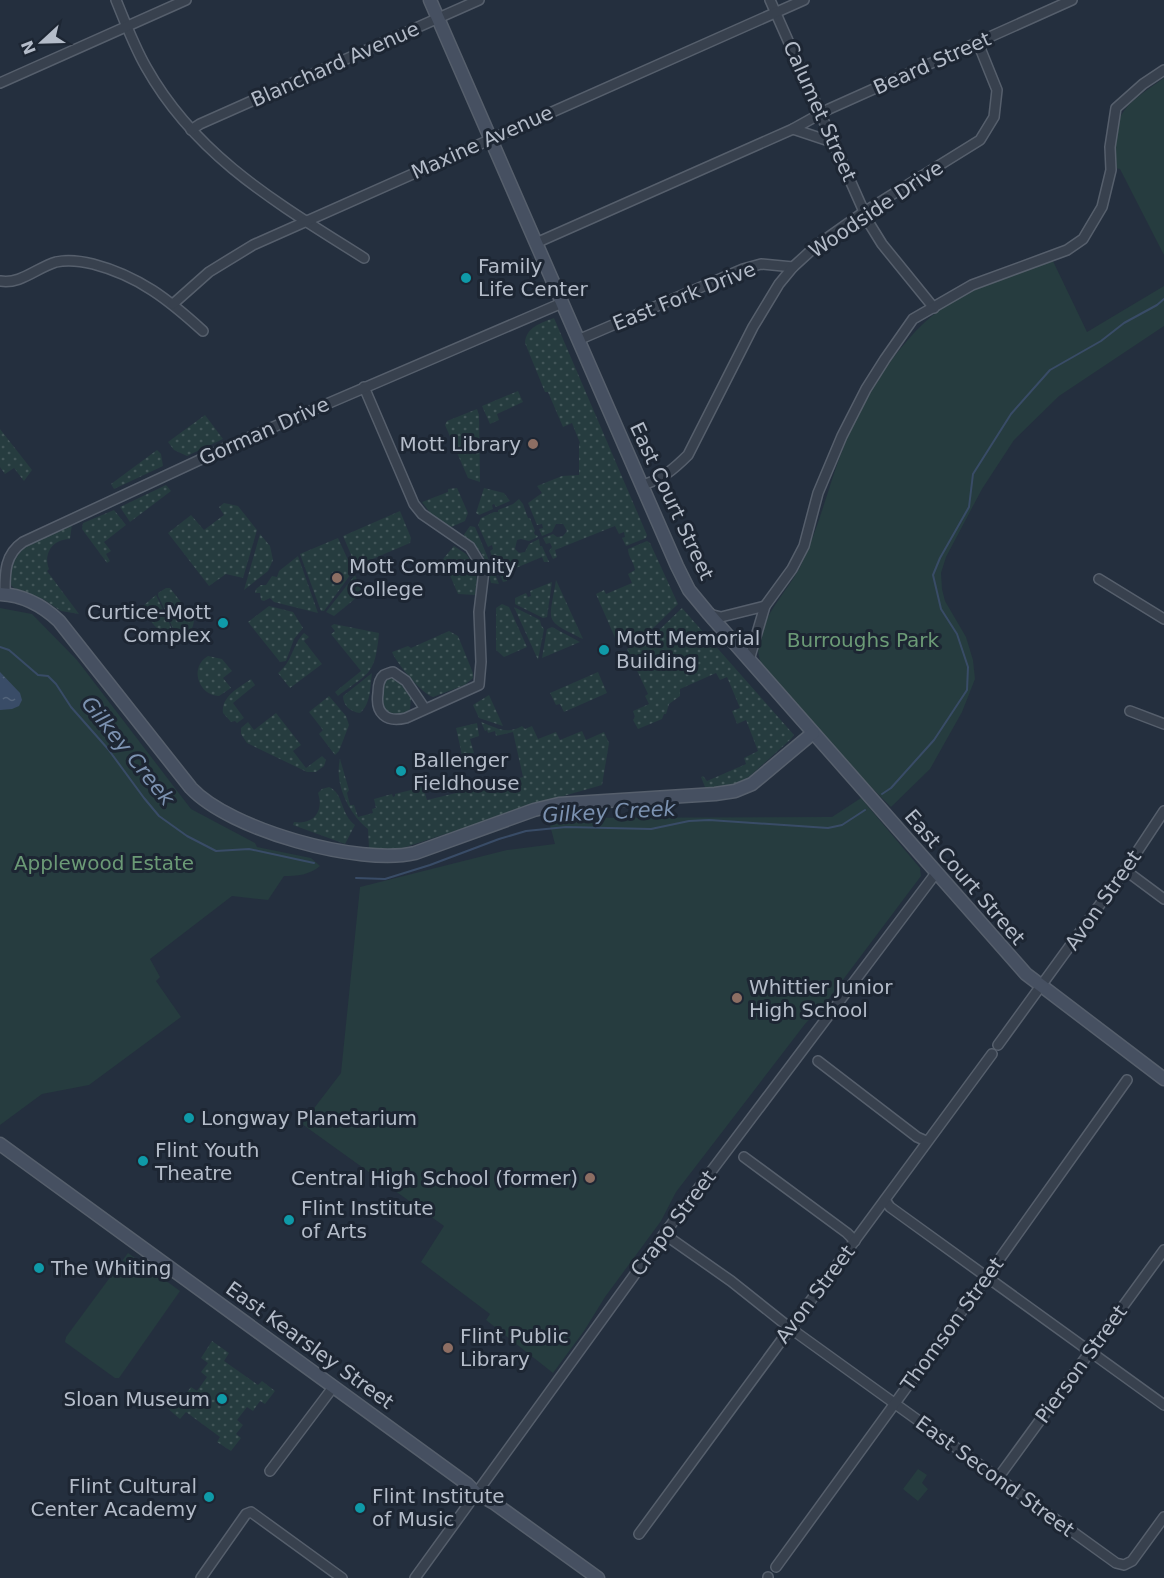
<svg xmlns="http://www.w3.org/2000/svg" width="1164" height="1578" viewBox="0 0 1164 1578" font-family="'DejaVu Sans',sans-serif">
<defs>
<pattern id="grass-dots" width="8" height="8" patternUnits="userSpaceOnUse" patternTransform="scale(1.5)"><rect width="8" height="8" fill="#263c3f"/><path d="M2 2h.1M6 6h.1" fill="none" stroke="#435659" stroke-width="1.8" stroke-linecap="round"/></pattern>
<pattern id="water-ripples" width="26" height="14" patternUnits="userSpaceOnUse" patternTransform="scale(1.5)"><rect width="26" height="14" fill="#394c67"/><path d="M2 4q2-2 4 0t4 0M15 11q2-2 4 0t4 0" fill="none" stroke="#53647b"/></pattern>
</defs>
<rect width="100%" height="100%" fill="#242f3e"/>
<g fill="url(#grass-dots)">
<path d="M554,318L647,535L646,538L626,546L622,538L625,537L624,532L619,534L615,526L555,550L557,557L553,559L549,551L552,547L550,543L546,544L543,538L553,534L557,537L563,536L567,531L563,524H556L552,532L542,536L539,529L543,528L542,524L537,525L528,503L542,493L537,486L562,476L579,475V444L580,443L572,423L563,427L548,392H545L525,343C526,327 541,323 554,318Z"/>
<path d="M518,391L523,402L497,414L499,420L490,424L482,406Z"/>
<path d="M477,409L479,415L480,482L468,478L445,425L447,421Z"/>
<path d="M205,415L223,439L187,456L174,450L168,442Z"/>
<path d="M0,429L32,470L24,481L14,468L5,474L0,467Z"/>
<path d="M157,450L161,454L163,466L114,489L111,484Z"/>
<path d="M166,485L171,491L130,522L120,507Z"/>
<path d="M457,488L468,513L465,521L449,528L431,514L422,502L448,492V489Z"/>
<path d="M484,488L504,493L510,501L496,507L494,504L492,505L493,509L479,515L476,513Z"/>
<path d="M519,499L523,504L528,518H530L535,531L534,532L535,535H537L538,537L529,541L521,539L517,540L515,549L519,553L525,552L529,544L539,539L540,546H542L549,562H544L542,557L504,573L507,581L503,582L498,570L501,568L500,565L496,566L490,551L493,549L492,545L488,547L478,525L481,518L494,512H498V510L513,504Z"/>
<path d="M224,503L238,506L257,530L243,578L226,574L209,586L168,533L191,515L204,530L224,515L219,507Z"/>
<path d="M114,510L126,525L104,542L111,551L106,554L110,561L107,563L82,529L83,523Z"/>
<path d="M400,511L411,538L410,543L356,566L343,536Z"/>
<path d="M72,524L70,539C53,539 43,553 49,569L47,571L79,614L61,611L43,599L14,588L10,584C10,576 9,568 12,560C19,543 55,532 72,524Z"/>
<path d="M470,526L475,527L499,584L491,583L486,562L480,551L463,536Z"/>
<path d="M260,534L270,546L273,560L268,571L244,590Z"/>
<path d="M338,538L353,571L324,611H321L300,554Z"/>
<path d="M647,541L650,543L678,604L645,636L619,647L596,594L604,590L606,594L632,583L628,574L635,570C634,562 628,557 628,549Z"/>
<path d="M454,546L466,554L474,565L466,569V571L475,567L477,581L475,595L458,594L443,559Z"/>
<path d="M298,556L318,613L274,602L270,598L264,601L261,600L260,593H255L256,589L261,585H266L272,576L277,577L279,571Z"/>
<path d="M355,575L362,593L334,616L326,612Z"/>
<path d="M556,580L583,639C543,619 549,624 556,580Z"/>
<path d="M552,582L547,617L543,618L515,604V598L526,593L528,597L531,596L530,591Z"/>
<path d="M166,588H170L194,619C194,629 188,636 178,638C171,626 165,609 158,596V593Z"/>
<path d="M156,595L169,622L175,639C162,637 144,617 144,605Z"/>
<path d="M502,604L509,607L527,647L504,657L496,650V608Z"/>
<path d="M269,606L293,612L303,628L294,639L286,661L280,662L248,622Z"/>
<path d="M514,607L540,620L541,625L544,629L538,660Z"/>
<path d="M682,608L794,735L791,739L750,776L734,785L710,790L705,787L701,777L703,776L707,781L746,764L744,758L758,751L746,720L737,724L732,711L740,708L727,677L720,680L716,673L680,689V696L669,704L666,714H664L662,719L638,729L633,720L635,717L633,711L649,704L645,696L648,694L627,649L657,632Z"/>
<path d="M334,624L379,633C375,675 370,672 338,696L335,692L361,671L331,634L335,631L331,626Z"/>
<path d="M552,627L580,642L542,658L547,629Z"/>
<path d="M449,631L458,636L473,673V678L465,685L433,697C421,693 397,664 392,652L408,646L411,648Z"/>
<path d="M304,633L309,637L304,641L322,664L290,688L278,673C293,661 292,645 304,633Z"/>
<path d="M208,656L222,659L232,671L223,678L231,688L219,696C198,695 189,667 208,656Z"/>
<path d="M598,672L607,693L564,712L560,704L556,705L550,693Z"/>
<path d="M372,673C370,687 371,704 360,713C351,712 343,706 343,696Z"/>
<path d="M389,677L396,678L411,697L410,709C386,732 376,701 385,680Z"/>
<path d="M251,679L255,685L233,703L244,718L237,723L235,721L231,722L223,713C221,696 239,688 251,679Z"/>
<path d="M489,695L503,726L479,718L473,705Z"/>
<path d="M329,696L346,716L349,725L339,751L335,755L319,734L323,730L309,712Z"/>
<path d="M276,713L301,745L293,751L306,768L322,756L326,760L324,766L316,772H307L247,743L241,734V728L248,722L254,730Z"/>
<path d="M481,722C497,728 506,735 522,726L525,729L532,726L538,739L556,732L560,740L582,731L586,740L604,732L609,743L602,785L546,801L400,849L369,848L368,829C349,814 334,784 340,759L349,790L347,793L350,805H354L358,817L373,813L372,809L376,808L374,799L392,794L393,797L395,796V794L423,787L427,800L523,777L513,732L496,736L495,731L488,733L487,730L485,731Z"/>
<path d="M477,723L479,736L470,739L474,753L462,755L456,728Z"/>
<path d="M329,787C344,793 340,814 355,825L345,844L293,825L294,822C314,825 324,811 318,793L322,789Z"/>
<path d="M212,1341L229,1353L224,1361L258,1385L262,1381L275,1391L265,1404L260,1401L253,1411L247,1407L237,1420L243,1425L236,1434L241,1438L231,1451L217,1442L220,1437L186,1412L180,1419L166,1407L177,1391L184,1396L191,1387L197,1391L207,1377L201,1372L208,1363L201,1358Z"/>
</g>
<g fill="#263c3f">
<path d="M1164,78V255L1120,169L1115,168C1113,112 1120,109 1164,78Z"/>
<path d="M1052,259L1087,332L1164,286V326L1059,396L1014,440L982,489L946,557L941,573L942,589L945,601L966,637L973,660L975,679L962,712L930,769L891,807L866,782L761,663C747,629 788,593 801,565C820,526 829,482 846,441C870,385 909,324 963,294C991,278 1023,269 1052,259Z"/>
<path d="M0,608L32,614L77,660L191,809L255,843L257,847L311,858L320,866C310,875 297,876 284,876L268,900L232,896L150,959L160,977L156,981L181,1017L89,1085L42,1094L0,1125Z"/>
<path d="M861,798L920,868L921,876L827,1001L805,1024L676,1192L661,1221L605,1297L584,1331L553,1373L486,1320L490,1314L421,1262L444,1226L302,1124L341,1073L360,887L507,850L555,844L548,818L832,817Z"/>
<path d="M128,1253L180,1291L119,1378H115L65,1342L66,1337Z"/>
<path d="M918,1469L927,1475L922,1483L928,1489L918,1501L903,1489Z"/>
</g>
<path fill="url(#water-ripples)" d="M0,672L20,693L22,700L19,706L12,709L0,710Z"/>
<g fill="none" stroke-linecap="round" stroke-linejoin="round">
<g stroke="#394c67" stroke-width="2">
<path d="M0,647L9,650L38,675L48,676L56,684L71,707L108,749L144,798L159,816L187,836L216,851L249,849L314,863"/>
<path d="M882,794L891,788L934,740L967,690L968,667L957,634L941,609L933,575L940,558L969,507L973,474L1011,414L1050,370L1101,341L1124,323L1157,305L1164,299"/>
<path d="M356,878L385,879L430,865L499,839L526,831L566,827L651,829L689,821L709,820L828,828L842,825L865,810"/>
</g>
<defs>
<g id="street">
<path d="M116,0C125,22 134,46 146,67C197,158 279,204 364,258"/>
<path d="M770,0L869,223L882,244L934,308"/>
<path d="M0,83L186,0"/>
<path d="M793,129L835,143"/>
<path d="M191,130L200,124L479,0"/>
<path d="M536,243L793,129L829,109L1072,0"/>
<path d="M0,281C20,285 38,267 56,262C69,259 81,261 93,264C139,276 169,300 203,331"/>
<path d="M173,304L209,272L253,245L804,0"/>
<path d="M578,340L743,269L761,264L793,267"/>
<path d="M364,387L414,504L422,514L470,547L484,570L479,612L481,662L479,685L406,718C386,723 375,713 378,693C378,687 379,679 384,675C386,674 392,672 393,672L406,681L425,709"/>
<path d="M642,485C661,480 674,469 688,455L753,327L779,284L793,267L816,246L864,212L980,140L994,117L997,90L978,43"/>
<path d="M1099,579L1164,619"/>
<path d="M5,594C5,574 4,555 23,542L236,443L562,303"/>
<path d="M709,614L721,617L765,606"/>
<path d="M749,660L765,606L792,569L804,546L818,493L842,436L866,389L885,359L913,319L972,285L1067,250L1083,239L1102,207L1111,170L1110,147L1116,108L1143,84L1164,70"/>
<path d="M1130,711L1164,724"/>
<path d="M1125,870L1164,899"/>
<path d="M998,1045L1125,870L1164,811"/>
<path d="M818,1061L917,1137L926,1141"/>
<path d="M744,1157L847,1233L855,1241"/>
<path d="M885,1200L890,1207L1164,1405"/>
<path d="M664,1234L731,1281L790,1328L1116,1563L1124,1565L1132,1561L1164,1517"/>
<path d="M270,1471L334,1386"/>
<path d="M998,1478L1164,1250"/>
<path d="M639,1534L992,1054"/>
<path d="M776,1567L986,1278L1127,1080"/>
<path d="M201,1578L246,1514L251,1512L342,1578"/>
<path d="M415,1578L664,1234L936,873"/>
<path d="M768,1578V1577"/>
</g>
<g id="secondary">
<path d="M430,0L677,566L689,590L708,613L1026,974L1164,1079"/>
<path d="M0,594C24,595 42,605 59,621L191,788C230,830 360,866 415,853L534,810L559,804L715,794L735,791L752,784L813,733"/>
<path d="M0,1144L467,1484L476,1493L494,1503L598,1578"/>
</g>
</defs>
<use href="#street" stroke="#565f6c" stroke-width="12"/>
<use href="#secondary" stroke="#565f6c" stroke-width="15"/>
<use href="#street" stroke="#38414e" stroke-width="9"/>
<use href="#secondary" stroke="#465061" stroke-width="12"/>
</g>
<g fill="#0f9aa8" stroke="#1d2633" stroke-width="2">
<circle cx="466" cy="278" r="6"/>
<circle cx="223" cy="623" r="6"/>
<circle cx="604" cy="650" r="6"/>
<circle cx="401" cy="771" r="6"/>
<circle cx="189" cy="1118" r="6"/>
<circle cx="143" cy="1161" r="6"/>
<circle cx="289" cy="1220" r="6"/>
<circle cx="39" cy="1268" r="6"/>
<circle cx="222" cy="1399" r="6"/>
<circle cx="209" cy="1497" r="6"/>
<circle cx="360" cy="1508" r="6"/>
</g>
<g fill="#8d6e63" stroke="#1d2633" stroke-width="2">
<circle cx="533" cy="444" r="6"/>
<circle cx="337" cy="578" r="6"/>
<circle cx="737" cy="998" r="6"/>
<circle cx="590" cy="1178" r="6"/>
<circle cx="448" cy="1348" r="6"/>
</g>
<g text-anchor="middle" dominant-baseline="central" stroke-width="6" stroke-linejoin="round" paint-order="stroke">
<g font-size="20" fill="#b4bcc9" stroke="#1d2633">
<text transform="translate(932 63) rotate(-24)">Beard Street</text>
<text transform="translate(335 64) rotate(-24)">Blanchard Avenue</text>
<text transform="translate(820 111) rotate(66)">Calumet Street</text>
<text transform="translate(482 142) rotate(-24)">Maxine Avenue</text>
<text transform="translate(876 209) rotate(-34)">Woodside Drive</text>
<text transform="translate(684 296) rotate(-22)">East Fork Drive</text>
<text transform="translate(264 431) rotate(-24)">Gorman Drive</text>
<text transform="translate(672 501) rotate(65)">East Court Street</text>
<text transform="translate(965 877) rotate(49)">East Court Street</text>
<text transform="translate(1103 900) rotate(-55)">Avon Street</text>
<text transform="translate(673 1223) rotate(-53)">Crapo Street</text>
<text transform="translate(815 1294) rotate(-53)">Avon Street</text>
<text transform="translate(952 1324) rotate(-54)">Thomson Street</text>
<text transform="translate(310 1345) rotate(36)">East Kearsley Street</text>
<text transform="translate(1081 1364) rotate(-54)">Pierson Street</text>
<text transform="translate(995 1476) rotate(36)">East Second Street</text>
</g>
<g font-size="20" fill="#b4bcc9" stroke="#1d2633" text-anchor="start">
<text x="478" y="266">Family<tspan x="478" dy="23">Life Center</tspan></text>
<text x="521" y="444" text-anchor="end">Mott Library</text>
<text x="349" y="566">Mott Community<tspan x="349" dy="23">College</tspan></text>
<text x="211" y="612" text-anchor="end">Curtice-Mott<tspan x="211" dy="23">Complex</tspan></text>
<text x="616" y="638">Mott Memorial<tspan x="616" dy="23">Building</tspan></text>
<text x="413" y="760">Ballenger<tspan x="413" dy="23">Fieldhouse</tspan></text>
<text x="749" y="987">Whittier Junior<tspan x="749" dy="23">High School</tspan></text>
<text x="201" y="1118">Longway Planetarium</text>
<text x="155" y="1150">Flint Youth<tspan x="155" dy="23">Theatre</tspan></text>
<text x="578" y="1178" text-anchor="end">Central High School (former)</text>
<text x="301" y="1208">Flint Institute<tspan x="301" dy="23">of Arts</tspan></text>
<text x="51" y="1268">The Whiting</text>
<text x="460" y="1336">Flint Public<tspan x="460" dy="23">Library</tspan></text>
<text x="210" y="1399" text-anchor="end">Sloan Museum</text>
<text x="197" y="1486" text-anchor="end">Flint Cultural<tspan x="197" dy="23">Center Academy</tspan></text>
<text x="372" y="1496">Flint Institute<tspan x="372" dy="23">of Music</tspan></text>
</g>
<g font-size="20" fill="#6b9a76" stroke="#1d2633">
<text x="863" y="640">Burroughs Park</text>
<text x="104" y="863">Applewood Estate</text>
</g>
<g font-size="21" font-style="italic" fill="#7c92b1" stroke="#1d2633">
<text transform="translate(128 751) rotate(51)">Gilkey Creek</text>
<text transform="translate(609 812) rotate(-3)">Gilkey Creek</text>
</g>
</g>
<g transform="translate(42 42) rotate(248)" stroke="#1d2633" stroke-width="4.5" paint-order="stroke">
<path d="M0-4.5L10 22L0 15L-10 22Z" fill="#b4bcc9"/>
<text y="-9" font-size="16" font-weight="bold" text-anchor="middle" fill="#b4bcc9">N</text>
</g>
</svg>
